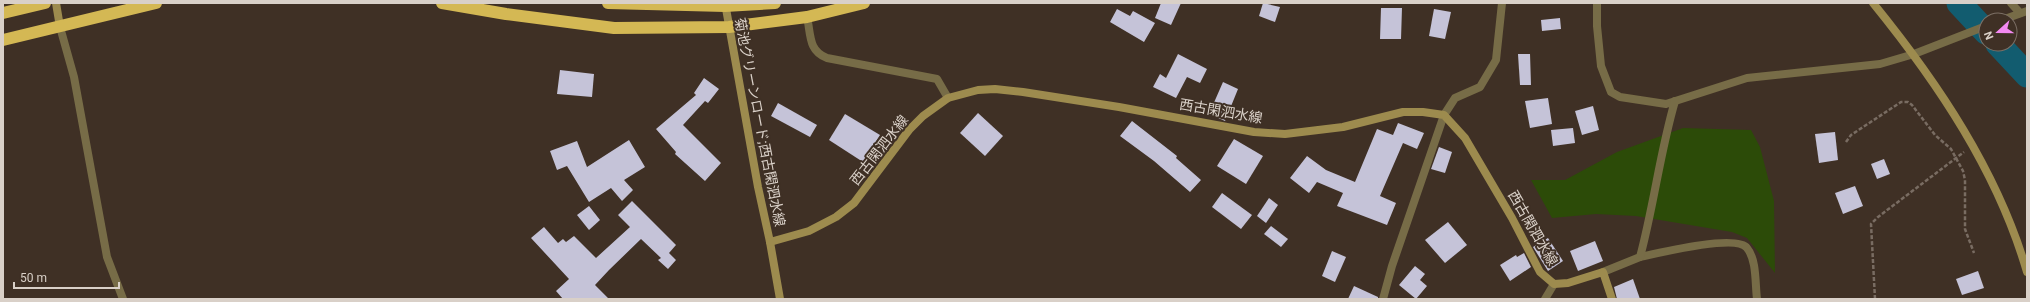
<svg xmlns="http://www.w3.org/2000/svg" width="2030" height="302" viewBox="0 0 2030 302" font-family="Roboto,'Noto Sans JP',sans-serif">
<rect width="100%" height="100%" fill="#3f3025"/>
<path fill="#2c4b08" d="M1683,128L1751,130L1760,147L1774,201L1775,273L1747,238L1732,232L1636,216L1596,214L1552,218L1531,180H1565L1617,152Z"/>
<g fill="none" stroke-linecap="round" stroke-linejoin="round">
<g stroke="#125c6f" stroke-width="25">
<path d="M1959,3L1986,32"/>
<path d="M1998,44L2027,75"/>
</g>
</g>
<g fill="#c5c3d8">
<path d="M1161,3H1181L1171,25L1155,18Z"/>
<path d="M1263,3L1280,7L1275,22L1259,16Z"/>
<path d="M1381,8H1402L1401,39H1380Z"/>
<path d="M1117,9L1130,16L1133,11L1155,23L1144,42L1110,22Z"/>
<path d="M1434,9L1451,12L1445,39L1429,36Z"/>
<path d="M1560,18L1561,29L1542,31L1541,20Z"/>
<path d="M1178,54L1207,69L1200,83L1187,77L1176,98L1153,87L1160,74L1166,78Z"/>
<path d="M1518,54H1530L1531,85H1520Z"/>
<path d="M560,70L594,74L592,97L557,94Z"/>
<path d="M704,78L719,89L708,103L705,101L683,125L721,163L705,181L675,154L676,152L656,129L696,95L694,93Z"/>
<path d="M1223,82L1238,89L1225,121L1209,114Z"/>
<path d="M1548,98L1552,124L1530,128L1525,101Z"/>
<path d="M778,103L817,125L810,137L771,116Z"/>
<path d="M1593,106L1599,130L1582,135L1575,111Z"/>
<path d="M978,113L1003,136L985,156L960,133Z"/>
<path d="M845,114L880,135L863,162L829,140Z"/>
<path d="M1132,121L1177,156L1176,158L1201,180L1190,192L1154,161L1120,136Z"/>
<path d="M1398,123L1424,133L1417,149L1403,143L1380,196L1396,203L1387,225L1337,206L1343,193L1317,182L1309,193L1290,178L1307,156L1326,170L1355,182L1377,129L1393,135Z"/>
<path d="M1573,128L1575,143L1553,146L1551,130Z"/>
<path d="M1835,132L1838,160L1819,163L1815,134Z"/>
<path d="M1234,139L1263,156L1246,184L1217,166Z"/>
<path d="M629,140L645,167L624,180L633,190L622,201L611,188L589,202L567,166L557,170L550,151L577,141L587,167Z"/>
<path d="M1439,147L1452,152L1445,173L1431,169Z"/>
<path d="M1884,159L1890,174L1877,179L1871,164Z"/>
<path d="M1855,186L1863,206L1843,214L1835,193Z"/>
<path d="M1222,193L1252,215L1241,229L1212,207Z"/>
<path d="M1269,198L1278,205L1266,223L1257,216Z"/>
<path d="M632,201L676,245L669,253L676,260L668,269L658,260L661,258L641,239L609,270L595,285L609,299H563L556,291L569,279L531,238L544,227L558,243L563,239L566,242L574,236L596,258L630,227L618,215Z"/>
<path d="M589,206L600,220L589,230L577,215Z"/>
<path d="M1448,222L1467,245L1445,263L1425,240Z"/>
<path d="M1271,226L1288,239L1281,247L1264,234Z"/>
<path d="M1548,238L1563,261L1548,271L1533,247Z"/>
<path d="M1595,241L1603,261L1578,271L1570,251Z"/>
<path d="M1332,251L1346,257L1335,282L1322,276Z"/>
<path d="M1524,253L1531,267L1510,281L1500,265L1516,255L1517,257Z"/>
<path d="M1415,266L1425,274L1420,280L1427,286L1416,299L1399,285Z"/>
<path d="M1978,271L1984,288L1962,295L1956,279Z"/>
<path d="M1633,279L1640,299H1617L1614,287Z"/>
<path d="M1354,286L1378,297V299H1348Z"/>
</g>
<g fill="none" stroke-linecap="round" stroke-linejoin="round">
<g stroke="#796c62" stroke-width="2.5" stroke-dasharray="4 2" stroke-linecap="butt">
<path d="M1846,142L1851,135L1901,102H1908L1912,105L1935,135L1951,149L1963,171L1965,180V229L1974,253"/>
<path d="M1875,299L1871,224L1878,217L1964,152"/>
</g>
<g stroke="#776c47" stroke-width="8">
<path d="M1597,3V26L1601,66L1611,92L1620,97L1666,104L1747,78L1880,64L1914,54L1986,26"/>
<path d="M2011,3L2020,13"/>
<path d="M807,17C811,34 808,51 827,58L937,79L948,98"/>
<path d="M2002,20L2027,11"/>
<path d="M60,27L74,77L107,257L123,299"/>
<path d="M1640,257C1658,253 1737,234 1747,248C1757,260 1755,284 1757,299"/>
<path d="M1603,272L1640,257C1654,205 1660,152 1675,101"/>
<path d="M1383,299L1392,266L1444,115L1455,98L1480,87L1496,60L1502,3"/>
<path d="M1545,299L1554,284"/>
</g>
<g stroke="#9d8b4e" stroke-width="8">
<path d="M56,3L60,27"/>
<path d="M725,3L758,187L770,242L780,299"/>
<path d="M1873,3C1938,83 1998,172 2027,272"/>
<path d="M770,242L809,231L836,217L854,203L909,130L923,116L948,98L978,90L995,89L1023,92L1119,107L1254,132L1285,134L1343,127L1403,112H1423L1444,115L1465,138L1512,218L1540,272L1554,284L1568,283L1603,272L1612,299"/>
</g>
<g stroke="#d4b854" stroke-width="12">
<path d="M442,3L506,14L614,28L729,27L807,17L864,3"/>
<path d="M608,3L725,6L775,3"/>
<path d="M3,13L45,3"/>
<path d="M3,40L156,3"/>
</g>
</g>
<g text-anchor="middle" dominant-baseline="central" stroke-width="4" stroke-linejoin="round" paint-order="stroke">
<g font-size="14" fill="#d9d0c8" stroke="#3f3025">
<text transform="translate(1221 111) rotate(10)">西古閑泗水線</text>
<text transform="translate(760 122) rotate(79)">菊池グリーンロード;西古閑泗水線</text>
<text transform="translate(879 150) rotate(-52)">西古閑泗水線</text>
<text transform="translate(1533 228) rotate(60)">西古閑泗水線</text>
</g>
</g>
<rect width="2030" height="302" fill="none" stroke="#d9d0c8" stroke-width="8"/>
<g transform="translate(1998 32) rotate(249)"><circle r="19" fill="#3f3025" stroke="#7d7066"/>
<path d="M0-3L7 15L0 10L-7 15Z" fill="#f389f1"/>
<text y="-6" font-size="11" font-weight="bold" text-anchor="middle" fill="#d9d0c8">N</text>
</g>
<path d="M14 282v6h105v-6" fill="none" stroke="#d9d0c8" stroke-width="2"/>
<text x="20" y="282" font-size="12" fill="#d9d0c8" stroke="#3f3025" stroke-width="3" paint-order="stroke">50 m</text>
</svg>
